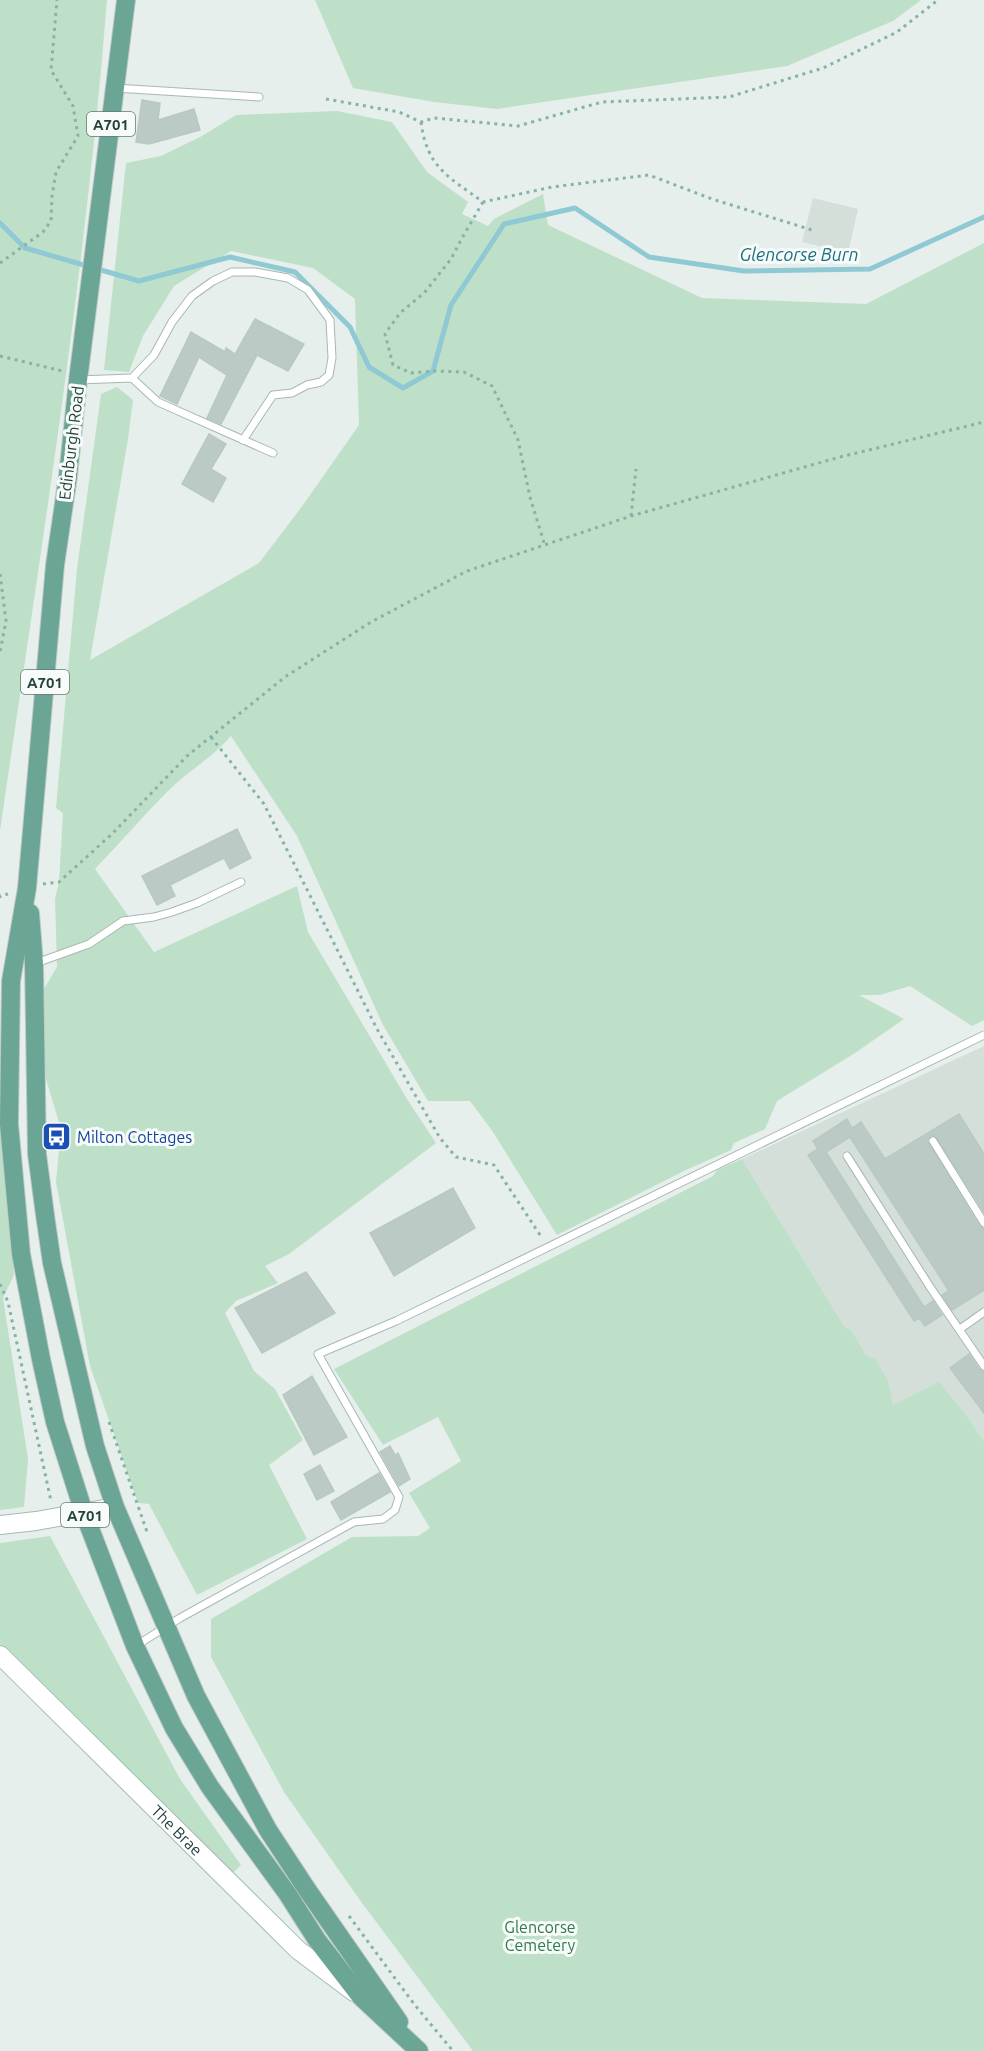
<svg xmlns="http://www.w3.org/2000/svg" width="984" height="2051" viewBox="0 0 984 2051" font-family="Ubuntu,sans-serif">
<rect width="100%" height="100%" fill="#e6efeb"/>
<g fill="#d4dfda">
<path d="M813,198L858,209L848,253L802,242Z"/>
<path d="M984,1046V1441L967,1416L939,1383L893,1406L889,1383L866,1355L852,1331L844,1326L742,1159Z"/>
</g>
<g fill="#bfe0c8">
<path d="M0,0H107C85,279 40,555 0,831Z"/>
<path d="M315,0H921L893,21L787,66L497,109L434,102L353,88Z"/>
<path d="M337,111L392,122L427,172L468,202L462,214L488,226L494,219L543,194L548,225L702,298L866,304L984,243V1020L972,1026L910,986L880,995H859L904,1019L855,1053L777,1101L765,1129L734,1143L731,1150L686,1170L557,1235L493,1132L470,1101H428L383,1025L297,836L231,736C213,757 188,771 168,791C143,816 120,843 95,869L154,952L297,886L308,932L407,1099L436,1143L289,1254L265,1266L278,1283L236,1301L225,1313L254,1371L275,1389L303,1440L269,1465L307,1539L197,1595L149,1504L138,1503L90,1366L56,1182L61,1129L46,1079L42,992L57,967L55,899L59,882L63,813L56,808L77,569L101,394L117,387L133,400L128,439L90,660L259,563L303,505L359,425L355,299L313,268L231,251L174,286L143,336L129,372L104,370L126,163L161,156L202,136L236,115Z"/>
<path d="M0,1127L14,1275L3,1298L28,1459L24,1507L0,1510Z"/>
<path d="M742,1159L844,1326L852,1331L866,1355L876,1360L889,1383L893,1405L939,1382L967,1416L984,1441V2051H473L362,1903L284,1792L211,1657V1619L352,1537L418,1536L430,1528L409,1493L461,1461L438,1417L383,1445L334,1369L713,1176L717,1170Z"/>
<path d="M50,1536L180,1779L241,1865L233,1873L0,1644V1543Z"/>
</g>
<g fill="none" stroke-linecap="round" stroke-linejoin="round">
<path stroke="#8ec9d4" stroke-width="5" d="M0,223L25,248L139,281L230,257L295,272L350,327L369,367L403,388L433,371L451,305L504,224L575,208L649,257L744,271L870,269L984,217"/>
</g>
<g fill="#bbcac4" stroke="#b8c9c2" stroke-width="1.5">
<path d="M142,100L160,103L158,120L194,109L200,130L149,144L136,142Z"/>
<path d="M255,319L304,344L288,371L257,355L221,424L207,418L227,375L199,357L177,404L160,396L191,332L225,352L226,348L235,354Z"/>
<path d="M209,434L226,444L211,469L226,478L213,502L182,484Z"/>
<path d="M237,829L251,858L230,869L224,858L170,885L175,896L157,905L142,876Z"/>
<path d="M959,1114L984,1154V1212L937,1138L932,1135L927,1141L979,1226L984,1229V1290L952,1310L942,1295L949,1291L850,1137L826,1152L924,1307L933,1301L942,1315L925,1326L919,1318L914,1321L808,1155L818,1149L813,1141L847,1119L852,1128L861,1122L885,1159Z"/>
<path d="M453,1188L475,1228L394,1276L370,1233Z"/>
<path d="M306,1272L335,1313L262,1353L235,1308Z"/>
<path d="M969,1354L979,1369L984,1372V1413L950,1368Z"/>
<path d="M312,1376L347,1437L314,1455L283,1395Z"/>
<path d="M390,1446L395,1455L398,1453L410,1479L399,1486L380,1452Z"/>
<path d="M320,1465L334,1491L317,1500L304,1474Z"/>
<path d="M379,1473L390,1492L341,1520L331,1502Z"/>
</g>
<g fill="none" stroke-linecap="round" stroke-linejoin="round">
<defs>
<g id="lane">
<path d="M115,88L259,97"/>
<path d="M132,378L154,355L172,322L192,296L213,281L232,272H255L288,278L308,290L330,320L332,358L329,375L321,382L307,385L292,393L273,395L243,440"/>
<path d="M78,380L132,378L158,402L273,453"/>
<path d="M36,963L89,944L123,921L154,917L172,912L197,903L241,882"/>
<path d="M933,1141L984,1223"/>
<path d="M847,1156L930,1287L984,1366"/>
<path d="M960,1329L984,1312"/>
<path d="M137,1645L180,1618L354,1522L383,1519L395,1510L399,1497L318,1354L396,1321L984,1035"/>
</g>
<g id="secondary">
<path d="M0,1525L36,1521L115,1507"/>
<path id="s1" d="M0,1655L298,1950L354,1992"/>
</g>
<g id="primary">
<path d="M126,0L78,380L68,476L55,565L27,888L11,981L9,1124L21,1254L41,1359L55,1422L84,1513L135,1646L174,1728L210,1787L287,1893L317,1940L361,1997L419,2051"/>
<path d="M30,913L34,964L37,1154L45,1215L52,1263L95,1446L115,1507L196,1696L268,1830L308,1891L399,2022"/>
</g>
</defs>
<use href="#lane" stroke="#a8b8b2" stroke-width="9"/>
<use href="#secondary" stroke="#a4bbb3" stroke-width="20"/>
<use href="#primary" stroke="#c2cac8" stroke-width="20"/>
<g stroke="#86b3a5" stroke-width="3" stroke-dasharray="3 4.5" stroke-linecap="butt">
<path d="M326,99L399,112L421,122L434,118L518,126L602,102L729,97L823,68L897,32L938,0"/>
<path d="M421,122C427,168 449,177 483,202L552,187L649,175L712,199L812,230"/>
<path d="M483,202L462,238L451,259L425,292L400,313L385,334L393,365L411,373L433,371L464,372L492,386L518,440L530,497L545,546"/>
<path d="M0,263L43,232L51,221L52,196L56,172L78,136L73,106L51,70L57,0"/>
<path d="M0,356L62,371"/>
<path d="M631,516L636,469"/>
<path d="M0,574L6,621L0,652"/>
<path d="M211,737L264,804L377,1029L440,1138L456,1157L494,1165L542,1238"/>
<path d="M43,884L59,882L112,834L187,756L285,677L371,622L467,571L631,516L840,457L984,422"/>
<path d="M0,898V896L8,894"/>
<path d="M0,1284L8,1302L51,1501"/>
<path d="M109,1422L147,1532"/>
<path d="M349,1916L414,2004L453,2051"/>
</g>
<use href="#lane" stroke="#fff" stroke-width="7"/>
<use href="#secondary" stroke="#fff" stroke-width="18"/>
<use href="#primary" stroke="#6aa596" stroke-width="18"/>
</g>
<defs>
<symbol id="bus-square" viewBox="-11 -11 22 22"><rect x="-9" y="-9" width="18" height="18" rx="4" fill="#1a4fb4" stroke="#f7fbf9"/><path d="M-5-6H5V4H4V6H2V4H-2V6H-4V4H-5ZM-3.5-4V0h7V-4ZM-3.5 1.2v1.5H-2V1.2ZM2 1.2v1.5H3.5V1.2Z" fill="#fff"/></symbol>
</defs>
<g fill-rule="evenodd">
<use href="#bus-square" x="40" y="1120" width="33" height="33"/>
</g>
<g text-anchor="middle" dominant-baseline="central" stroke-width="6" stroke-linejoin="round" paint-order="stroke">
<g fill="#f7fbf9" stroke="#637a73" stroke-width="1.5">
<rect x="87" y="112" width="48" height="24" rx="4.5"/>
<rect x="21" y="670" width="48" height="24" rx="4.5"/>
<rect x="61" y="1503" width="48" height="24" rx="4.5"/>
</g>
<g font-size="15" font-weight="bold" fill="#24423a">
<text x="111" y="124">A701</text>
<text x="45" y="682">A701</text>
<text x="85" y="1515">A701</text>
</g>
<g font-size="16" fill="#24423a" stroke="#f7fbf9">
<text transform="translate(71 443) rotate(-83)">Edinburgh Road</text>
<text stroke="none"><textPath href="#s1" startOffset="249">The Brae</textPath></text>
</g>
<g font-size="16" fill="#164399" stroke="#f7fbf9" text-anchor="start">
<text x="77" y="1137">Milton Cottages</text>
</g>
<g font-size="16" fill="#2d7a4b" stroke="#f7fbf9">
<text x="540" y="1927">Glencorse<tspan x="540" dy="18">Cemetery</tspan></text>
</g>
<g font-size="18" font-style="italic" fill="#1c6f80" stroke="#f7fbf9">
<text x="799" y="254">Glencorse Burn</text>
</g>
</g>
</svg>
